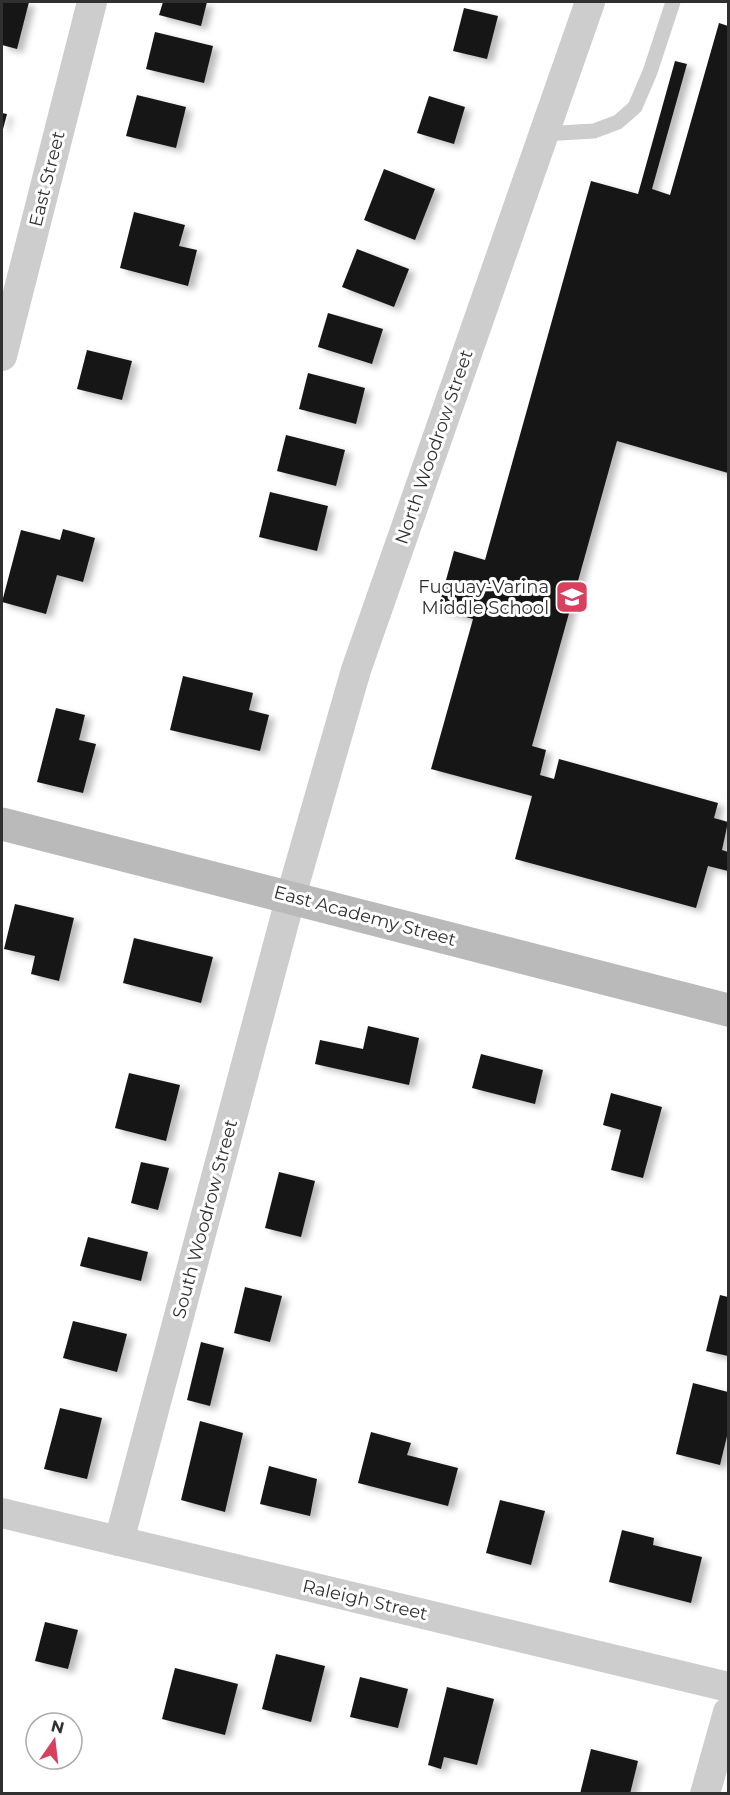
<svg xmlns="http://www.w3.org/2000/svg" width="730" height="1795" viewBox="0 0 730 1795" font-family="Montserrat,sans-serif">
<defs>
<filter id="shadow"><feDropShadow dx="6" dy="4" stdDeviation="3" flood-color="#0004"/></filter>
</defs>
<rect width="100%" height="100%" fill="#fff"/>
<g fill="#171717" filter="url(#shadow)">
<path d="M2,2H29L17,49L2,45Z"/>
<path d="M163,2H207L201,26L159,15Z"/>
<path d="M464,8L498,16L487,59L453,51Z"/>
<path d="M719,23L728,26V473L617,441L532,746L546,750L540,775L554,779L559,759L718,803L714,818L728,822L722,850L728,852V871L708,866L696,908L515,859L532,796L431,769L473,619L438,609L454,551L485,560L591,181L638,194L675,61L687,64L652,189L670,195Z"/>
<path d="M155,32L213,46L204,83L146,69Z"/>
<path d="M137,95L186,107L176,148L126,136Z"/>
<path d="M429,96L465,107L454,144L417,133Z"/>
<path d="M2,113L7,114L2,133Z"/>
<path d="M384,169L435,189L415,240L364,220Z"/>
<path d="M134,212L185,225L179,246L197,250L188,286L120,268Z"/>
<path d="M357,249L409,269L394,307L342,287Z"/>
<path d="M328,313L383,329L372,364L318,347Z"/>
<path d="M87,350L132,361L122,400L77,389Z"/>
<path d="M308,373L365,388L356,424L299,409Z"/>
<path d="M286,435L345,450L336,486L277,471Z"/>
<path d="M270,492L328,506L317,551L259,537Z"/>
<path d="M63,529L95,538L83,582L57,575L46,614L2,602L21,530L60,540Z"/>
<path d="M183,676L253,693L249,710L269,715L260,751L170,730Z"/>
<path d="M56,708L85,715L79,740L96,744L83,793L37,782Z"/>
<path d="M15,904L74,918L59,981L31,974L35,956L4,949Z"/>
<path d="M134,938L213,957L201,1003L123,983Z"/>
<path d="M368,1026L419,1038L409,1085L315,1064L320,1040L363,1049Z"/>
<path d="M481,1054L543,1070L535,1104L472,1088Z"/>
<path d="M129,1073L180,1085L166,1141L115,1128Z"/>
<path d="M611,1093L662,1107L643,1178L611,1170L621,1130L603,1125Z"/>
<path d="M141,1162L169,1168L158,1210L131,1203Z"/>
<path d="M279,1172L315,1181L301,1237L265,1228Z"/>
<path d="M88,1237L148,1252L141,1281L80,1266Z"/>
<path d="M245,1287L282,1296L270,1342L234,1333Z"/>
<path d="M720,1295L728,1297V1356L706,1351Z"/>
<path d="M73,1321L127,1334L117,1372L63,1358Z"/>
<path d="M201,1342L224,1348L210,1406L187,1400Z"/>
<path d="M693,1383L728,1392V1432L720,1465L676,1454Z"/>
<path d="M60,1408L102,1418L87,1479L44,1469Z"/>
<path d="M200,1421L243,1433L225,1512L181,1500Z"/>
<path d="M371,1432L411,1443L407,1455L458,1468L448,1506L358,1483Z"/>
<path d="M269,1466L317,1479L310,1516L260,1504Z"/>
<path d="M500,1500L545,1511L531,1565L486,1553Z"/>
<path d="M622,1530L654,1538L653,1545L702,1557L691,1603L609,1582Z"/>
<path d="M45,1622L78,1630L68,1669L35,1661Z"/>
<path d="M276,1654L325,1666L311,1722L262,1709Z"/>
<path d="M175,1668L238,1684L225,1735L162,1719Z"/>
<path d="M360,1677L408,1689L398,1728L350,1717Z"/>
<path d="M447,1687L494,1699L477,1765L444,1757L441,1769L428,1765Z"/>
<path d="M591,1749L638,1761L630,1794H580Z"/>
</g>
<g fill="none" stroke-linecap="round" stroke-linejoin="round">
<path stroke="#cdcdcd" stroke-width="15" d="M543,134L594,131L618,122L635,107L650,72L673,2"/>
<g stroke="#cdcdcd" stroke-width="30">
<path d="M2,356L92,2"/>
<path d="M2,1513L728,1687"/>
<path d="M119,1541L291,896L356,670L590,2"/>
<path d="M705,1794L728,1712"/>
</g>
<path stroke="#bababa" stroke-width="33" d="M2,824L728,1010"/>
</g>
<defs>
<symbol id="school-square" viewBox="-11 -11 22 22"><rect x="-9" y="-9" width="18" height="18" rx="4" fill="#d8405d" stroke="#fff"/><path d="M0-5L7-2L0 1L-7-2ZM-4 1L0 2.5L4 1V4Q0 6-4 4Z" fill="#fff"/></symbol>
</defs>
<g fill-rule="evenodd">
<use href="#school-square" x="553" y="578" width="38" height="38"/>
</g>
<g text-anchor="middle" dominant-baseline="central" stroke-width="6" stroke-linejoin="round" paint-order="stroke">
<g font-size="18" fill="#303030" stroke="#fff">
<text transform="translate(47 179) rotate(-76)">East Street</text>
<text transform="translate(434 447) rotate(-71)">North Woodrow Street</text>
<text transform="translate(365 916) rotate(15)">East Academy Street</text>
<text transform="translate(205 1219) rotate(-75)">South Woodrow Street</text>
<text transform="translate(365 1600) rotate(13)">Raleigh Street</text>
</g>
<g font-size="18" fill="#303030" stroke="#fff" text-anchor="end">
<text x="549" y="587">Fuquay-Varina<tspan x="549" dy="21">Middle School</tspan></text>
</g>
</g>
<rect width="730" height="1795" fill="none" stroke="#303030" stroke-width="6"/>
<g transform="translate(54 1741) rotate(14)"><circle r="28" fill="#ffffff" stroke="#acacac" stroke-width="1.5"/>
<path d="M0-4.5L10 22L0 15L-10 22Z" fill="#d8405d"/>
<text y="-9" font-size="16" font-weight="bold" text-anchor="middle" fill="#303030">N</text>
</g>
</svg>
